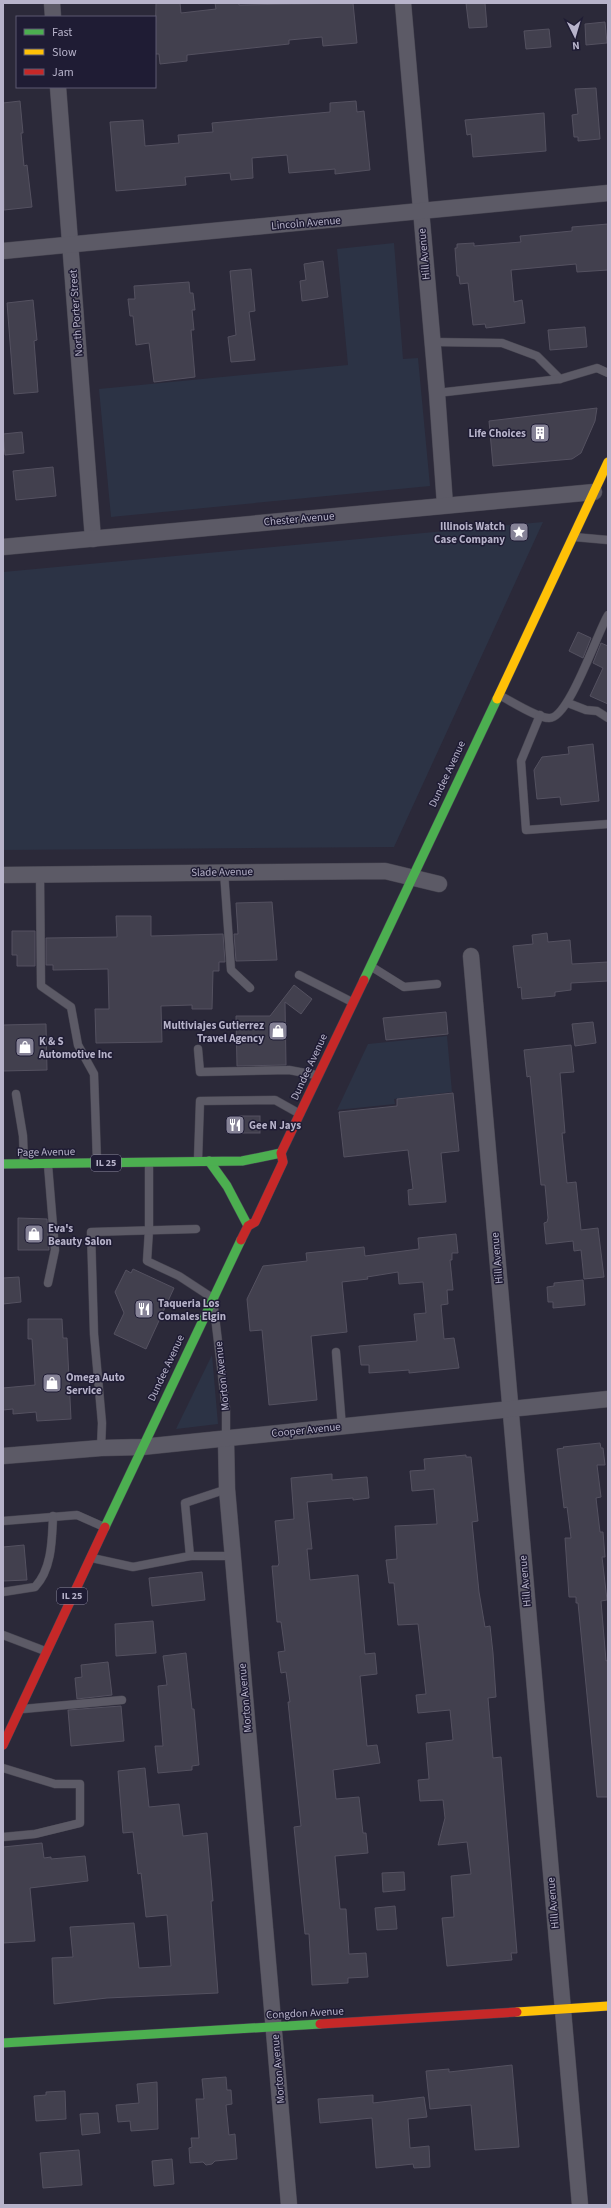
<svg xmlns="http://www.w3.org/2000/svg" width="611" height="2208" viewBox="0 0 611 2208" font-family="'Source Sans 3',sans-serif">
<rect width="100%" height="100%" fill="#2b2939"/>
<g fill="#2c3345">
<path d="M394,243L403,359L418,358L430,486L111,517L99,389L348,365L337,249Z"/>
<path d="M543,522L394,847L3,850V572Z"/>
<path d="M447,1036L452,1092L394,1099L395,1104L337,1110L368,1044Z"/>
<path d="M212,1355L218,1424L176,1429Z"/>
</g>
<g fill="#42404e" stroke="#545160">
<path d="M156,3H180L181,13L216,9L215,3H239V5L353,3L357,43L323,46L322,37L289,40V44L187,55V61L160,64L159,54H155Z"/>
<path d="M466,3H485L487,27L469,28Z"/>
<path d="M605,22L607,43L586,45L585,24Z"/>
<path d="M549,29L551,47L526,49L524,31Z"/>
<path d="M596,88L600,139L578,141V137H574L572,115L578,114L575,89Z"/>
<path d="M20,101L23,133H21L24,166L27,165L32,207L4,210L3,103Z"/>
<path d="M356,101L357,112L364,111L370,170L335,174V169L289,173L287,155L252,158L253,178L231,180L230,173L185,177L186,185L116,191L110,122L143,120L145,146L179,143L178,135L213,132L212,123L330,112V103Z"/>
<path d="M544,113L546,151L473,157L471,134L467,135L465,120Z"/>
<path d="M608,224V270L577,272L576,264L511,270L514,302L522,300L525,323L486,328L485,324L473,325L468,283L460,284L459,276H457L455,248H457V244L474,243V246L521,242L520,236L572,231V227Z"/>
<path d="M323,261L328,297L302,301L300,281L306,280L304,264Z"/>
<path d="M251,269L255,311L249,312L255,360L231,362L228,337L236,335L230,271Z"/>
<path d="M189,282L190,293H193L195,310H192L194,330H191L195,377L154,382L149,343L136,345L133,316H130L128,299H135L134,286Z"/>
<path d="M33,300L37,340L34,341L38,392L14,394L7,303Z"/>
<path d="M585,327L587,347L550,350L548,330Z"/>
<path d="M597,408L595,421L581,453L572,459L493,466L489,421Z"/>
<path d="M22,432L24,453L5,455L3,434Z"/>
<path d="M53,467L56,496L16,500L13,471Z"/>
<path d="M578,632L591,638L583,658L569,651Z"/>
<path d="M601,643L608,646V704L590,696L603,668L593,663Z"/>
<path d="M593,744L599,801L561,805L560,797L537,799L534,770L542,757L569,754L568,747Z"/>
<path d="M272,902L277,960L236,961L234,934H238L236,903Z"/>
<path d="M116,916H151V936L223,934L225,962H219V971H213L212,1009H192V1005L161,1006L162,1042L96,1043L95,1009H109L108,969L53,970V965H46V938L117,937Z"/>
<path d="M12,931H35V966H17V955H12Z"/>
<path d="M547,933L548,942L570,940L572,964L608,962V981L571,983V990L555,992V996L522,999L521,987L518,988L513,946L533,944L532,935Z"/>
<path d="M294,985L312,999L301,1014L285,1002L286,1065L237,1066L236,1016H270Z"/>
<path d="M446,1012L448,1034L386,1040L383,1018Z"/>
<path d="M593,1022L596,1043L575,1046L572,1024Z"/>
<path d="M46,1024L47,1070L3,1071V1025Z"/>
<path d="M571,1045L574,1072L560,1073L565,1133H562L567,1183L576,1182L581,1230L598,1228L604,1277L584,1279L581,1250L574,1251L573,1241L546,1244L544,1223L547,1222L548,1218L545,1185H541L530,1076L527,1077L524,1050Z"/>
<path d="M453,1093L459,1151L441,1153L446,1202L409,1205L408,1190L413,1189L408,1150L344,1157L339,1112L397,1106V1099Z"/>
<rect x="240" y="1116" width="20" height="17"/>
<path d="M18,1218L47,1219L49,1250H18Z"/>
<path d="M456,1234L458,1253H452V1260H450L453,1290H447L448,1304L441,1305L444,1339L454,1338L459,1368L409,1373V1370L369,1373V1365H361L359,1346L417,1341L414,1314L426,1313L423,1282L399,1284L398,1272L367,1277L368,1279L342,1282L347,1332L311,1336L317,1400L269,1405L262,1330L250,1331L247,1299L263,1266L307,1261L306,1253L364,1247L365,1256L419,1249L418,1238Z"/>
<path d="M133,1269L174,1288L146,1349L114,1334L124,1313L115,1292L126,1270L131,1273Z"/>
<path d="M19,1277L21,1302L3,1304V1278Z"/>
<path d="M583,1280L585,1305L553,1308V1302H548L547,1287L554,1286V1283Z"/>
<path d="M28,1319H62L63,1338H67L71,1419L37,1421L36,1412L13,1414V1409L3,1410V1388L35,1385L32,1339H28Z"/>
<path d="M600,1443L601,1448H603L605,1465H597L601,1497L596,1498L600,1532H603L605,1557H602L607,1600L601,1601L606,1661L608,1660V1797H597L578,1603H576V1597H569L565,1538H571L567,1507L564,1508L557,1449L564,1448L563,1447Z"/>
<path d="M466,1455V1457H471L478,1521L472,1522L479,1592L485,1627L490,1626L493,1653L496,1697L488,1698L493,1758L501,1757L517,1953H511L512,1960L447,1966L442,1918L454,1917L451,1876L471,1874L467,1842L438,1845L445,1818L443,1800L420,1801L418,1780L429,1779L426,1743L453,1740L450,1710L418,1713L416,1695L426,1694L418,1624L398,1625L394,1583H389L386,1560L397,1559L395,1526L437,1524L434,1489L412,1491L410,1471L425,1470L424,1459Z"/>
<path d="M332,1474V1480L367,1477L369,1498L353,1500V1498L307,1502L312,1549H307L310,1580L358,1575L365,1654L375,1653L377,1674L360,1676L367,1746L377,1745L380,1763L333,1770L336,1799L359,1797L363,1833H366L368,1853L335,1856L340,1909H346L349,1954L366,1953L368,1977L348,1978V1983L312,1985L309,1934H305L294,1827L301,1826L288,1702H290L286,1672L281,1673L278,1652L285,1651L281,1622H277L272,1566H278L279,1563L275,1521L294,1519L291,1478Z"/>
<path d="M24,1545L27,1580L3,1581V1547Z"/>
<path d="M202,1572L205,1600L152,1606L149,1578Z"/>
<path d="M153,1621L156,1653L116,1656L115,1624Z"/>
<path d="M186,1653L192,1709H194L199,1765L192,1766V1770L158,1773L155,1746H163L158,1686L167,1685L163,1656Z"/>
<path d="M108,1662L112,1695L77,1699L75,1678L82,1677L81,1665Z"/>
<path d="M121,1706L124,1741L71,1746L68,1710Z"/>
<path d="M145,1768L149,1807L179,1804L183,1836L207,1833L213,1901H211L218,1993L107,1998L54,2004L52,1958L73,1957L70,1927L134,1923L139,1968L171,1966L167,1915L146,1917L141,1873L138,1874L133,1832L123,1833L118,1771Z"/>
<path d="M42,1843L44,1858L51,1857V1859L85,1856L88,1881L30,1888L35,1941L3,1943V1847Z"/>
<path d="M404,1872L405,1890L383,1892L382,1873Z"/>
<path d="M395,1906L397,1929L377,1930L375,1908Z"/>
<path d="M512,2065L519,2147L475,2150L471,2105L430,2109L426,2071L449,2069V2072Z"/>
<path d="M226,2077L227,2090H231L232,2104L226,2105L229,2135L235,2134L237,2159L215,2161L212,2164L206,2165L203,2162L190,2163L189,2148L192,2147L191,2138H199L196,2099H204L202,2079Z"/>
<path d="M157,2082L158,2129L131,2131L130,2121L118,2122L116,2105L139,2103L137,2084Z"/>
<path d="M65,2091L66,2119L36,2121L34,2096L46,2095V2092Z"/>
<path d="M373,2095V2103L424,2097L427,2117L408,2119L410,2148L429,2146L430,2167L414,2168L413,2164L376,2168L372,2118L320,2123L318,2099Z"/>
<path d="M98,2113L100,2133L82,2135L80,2114Z"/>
<path d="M79,2150L82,2185L43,2188L40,2153Z"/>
<path d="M172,2159L174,2184L154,2186L152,2161Z"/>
</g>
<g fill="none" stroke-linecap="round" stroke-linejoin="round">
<defs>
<g id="lane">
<path d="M432,342L502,343L537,356L560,379"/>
<path d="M437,393L560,379L597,368L608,373"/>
<path d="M574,537L608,540"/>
<path d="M499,695C511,701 537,718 549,718C569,719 597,633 608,615"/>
<path d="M568,703L586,710L597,711L608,718"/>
<path d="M540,715L521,761L526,830L608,824"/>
<path d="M224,872L231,970L250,988"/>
<path d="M40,874L41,986L71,1007L78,1045L94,1074L97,1162"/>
<path d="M372,967L404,987L437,984"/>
<path d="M299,975L352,1002"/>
<path d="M198,1049L200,1072L289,1070L316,1075"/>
<path d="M16,1094L23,1136L24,1163"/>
<path d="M198,1160L200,1101L275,1100L300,1114"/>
<path d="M149,1163V1230L147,1261L179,1276L211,1297"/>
<path d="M48,1165L55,1250L48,1283"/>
<path d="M214,1308L226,1409V1439"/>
<path d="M336,1352L342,1427"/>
<path d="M101,1448L102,1423L94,1334L91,1232L196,1229"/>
<path d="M3,1521L77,1515L104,1527"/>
<path d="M190,1556H232"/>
<path d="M92,1558L133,1567L190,1556L185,1503L227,1489"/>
<path d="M3,1592L35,1587C52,1569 52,1540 53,1516"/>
<path d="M3,1635L45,1651"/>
<path d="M23,1709L122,1700"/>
<path d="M3,1768L55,1784H80V1823L35,1834L3,1837"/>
</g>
<g id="street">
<path d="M52,3L53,17"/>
<path d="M403,3L437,393L445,505"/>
<path d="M58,87L93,539"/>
<path d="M3,251L608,193"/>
<path d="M3,547L594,492"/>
<path d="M3,875L385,871L439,884"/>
<path d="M471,956L580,2205"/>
<path d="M226,1439L227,1489L289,2205"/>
<path d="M3,1456L101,1448L142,1447L608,1399"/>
</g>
<g id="fast">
<path d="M364,980L497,699"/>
<path d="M209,1161L227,1186L248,1226"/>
<path d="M3,1164L242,1161L281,1153"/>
<path d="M105,1527L241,1240"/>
<path d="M3,2043L320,2024"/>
</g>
<g id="slow">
<path d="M497,699L608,462"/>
<path d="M517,2012L608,2006"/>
</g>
<g id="jam">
<path d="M241,1240L248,1226L255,1222L283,1162L281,1153L364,980"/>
<path d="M3,1745L105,1527"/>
<path d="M320,2024L517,2012"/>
</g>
</defs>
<use href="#lane" stroke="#464450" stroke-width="9"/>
<use href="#street" stroke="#464450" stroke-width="17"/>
<use href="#fast" stroke="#464452" stroke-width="10"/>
<use href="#slow" stroke="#464452" stroke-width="10"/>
<use href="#jam" stroke="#464452" stroke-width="10"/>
<use href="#lane" stroke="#5c5a66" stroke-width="8"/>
<use href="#street" stroke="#5c5a66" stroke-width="16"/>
<use href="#fast" stroke="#4caf50" stroke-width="9"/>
<use href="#slow" stroke="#ffc107" stroke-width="9"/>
<use href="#jam" stroke="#c62828" stroke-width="9"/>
</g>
<defs>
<symbol id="building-square" viewBox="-11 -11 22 22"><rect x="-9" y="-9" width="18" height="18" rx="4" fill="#868397" stroke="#1f1c34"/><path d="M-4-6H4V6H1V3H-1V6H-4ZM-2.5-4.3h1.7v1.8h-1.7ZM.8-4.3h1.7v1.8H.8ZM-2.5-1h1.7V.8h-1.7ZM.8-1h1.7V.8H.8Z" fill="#fff"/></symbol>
<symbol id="sight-square" viewBox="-11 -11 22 22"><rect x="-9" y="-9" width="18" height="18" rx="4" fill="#868397" stroke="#1f1c34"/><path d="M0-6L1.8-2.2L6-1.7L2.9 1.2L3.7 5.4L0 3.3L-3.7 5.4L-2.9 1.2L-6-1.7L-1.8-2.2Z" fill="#fff"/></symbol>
<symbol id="shop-square" viewBox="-11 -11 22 22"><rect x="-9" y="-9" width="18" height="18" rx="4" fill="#868397" stroke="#1f1c34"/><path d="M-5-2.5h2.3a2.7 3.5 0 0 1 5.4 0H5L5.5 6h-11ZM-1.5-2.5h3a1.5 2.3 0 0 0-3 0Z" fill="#fff"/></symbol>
<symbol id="restaurant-square" viewBox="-11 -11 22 22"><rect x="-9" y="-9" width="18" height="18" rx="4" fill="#868397" stroke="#1f1c34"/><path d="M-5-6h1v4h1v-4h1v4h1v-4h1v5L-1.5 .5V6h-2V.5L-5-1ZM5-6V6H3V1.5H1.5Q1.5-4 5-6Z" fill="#fff"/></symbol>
</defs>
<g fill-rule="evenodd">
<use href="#building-square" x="529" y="422" width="22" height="22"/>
<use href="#sight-square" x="508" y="521" width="22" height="22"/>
<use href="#shop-square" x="267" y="1020" width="22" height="22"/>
<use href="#shop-square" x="14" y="1036" width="22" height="22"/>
<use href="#restaurant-square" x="224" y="1114" width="22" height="22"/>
<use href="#shop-square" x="23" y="1223" width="22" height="22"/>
<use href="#restaurant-square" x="133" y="1298" width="22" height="22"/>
<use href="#shop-square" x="41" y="1372" width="22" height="22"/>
</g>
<g text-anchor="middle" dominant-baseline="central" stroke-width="3" stroke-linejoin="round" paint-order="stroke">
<g fill="#1f1c34" stroke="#89869d" stroke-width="1">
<rect x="91" y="1155" width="30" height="16" rx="3"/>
<rect x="57" y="1588" width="30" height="16" rx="3"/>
</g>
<g font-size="10" font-weight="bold" fill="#b7b3ca">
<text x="106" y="1163">IL 25</text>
<text x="72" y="1596">IL 25</text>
</g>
<g font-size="11" fill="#b7b3ca" stroke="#1f1c34">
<text transform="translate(306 223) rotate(-5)">Lincoln Avenue</text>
<text transform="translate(424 254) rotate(-95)">Hill Avenue</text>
<text transform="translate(76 313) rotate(-94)">North Porter Street</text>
<text transform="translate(299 519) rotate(-5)">Chester Avenue</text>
<text transform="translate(447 774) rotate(-65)">Dundee Avenue</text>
<text transform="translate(222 872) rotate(-1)">Slade Avenue</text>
<text transform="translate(309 1067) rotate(-65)">Dundee Avenue</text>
<text transform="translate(46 1152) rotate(-1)">Page Avenue</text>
<text transform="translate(497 1258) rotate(-95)">Hill Avenue</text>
<text transform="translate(166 1368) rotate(-65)">Dundee Avenue</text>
<text transform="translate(222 1376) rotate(-96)">Morton Avenue</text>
<text transform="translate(306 1430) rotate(-6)">Cooper Avenue</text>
<text transform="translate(525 1581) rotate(-95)">Hill Avenue</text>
<text transform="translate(245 1698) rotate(-95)">Morton Avenue</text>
<text transform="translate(553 1903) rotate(-95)">Hill Avenue</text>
<text transform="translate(305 2013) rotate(-3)">Congdon Avenue</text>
<text transform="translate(278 2069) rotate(-95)">Morton Avenue</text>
</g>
<g font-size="11" font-weight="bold" fill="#b7b3ca" stroke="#1f1c34" text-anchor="start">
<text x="526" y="433" text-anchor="end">Life Choices</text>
<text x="505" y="526" text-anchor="end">Illinois Watch<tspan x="505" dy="13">Case Company</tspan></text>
<text x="264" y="1025" text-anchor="end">Multiviajes Gutierrez<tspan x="264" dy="13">Travel Agency</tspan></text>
<text x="39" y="1041">K &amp; S<tspan x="39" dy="13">Automotive Inc</tspan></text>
<text x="249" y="1125">Gee N Jays</text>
<text x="48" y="1228">Eva's<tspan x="48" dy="13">Beauty Salon</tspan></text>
<text x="158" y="1303">Taqueria Los<tspan x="158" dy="13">Comales Elgin</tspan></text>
<text x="66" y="1377">Omega Auto<tspan x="66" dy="13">Service</tspan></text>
</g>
</g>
<rect width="611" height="2208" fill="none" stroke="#b7b3ca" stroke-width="8"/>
<rect x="16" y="16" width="140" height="72" fill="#1f1c34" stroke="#5c5870"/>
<rect x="24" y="29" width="20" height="6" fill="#4caf50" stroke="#5c5870"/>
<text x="52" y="36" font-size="12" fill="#b7b3ca">Fast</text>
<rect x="24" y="49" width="20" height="6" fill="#ffc107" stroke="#5c5870"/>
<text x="52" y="56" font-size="12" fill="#b7b3ca">Slow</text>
<rect x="24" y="69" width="20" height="6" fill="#c62828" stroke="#5c5870"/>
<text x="52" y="76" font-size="12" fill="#b7b3ca">Jam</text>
<g transform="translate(575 36) rotate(175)" stroke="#1f1c34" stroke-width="3" paint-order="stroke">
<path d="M0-3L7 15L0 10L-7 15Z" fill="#b7b3ca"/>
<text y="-6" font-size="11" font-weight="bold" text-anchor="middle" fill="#b7b3ca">N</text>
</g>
</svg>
